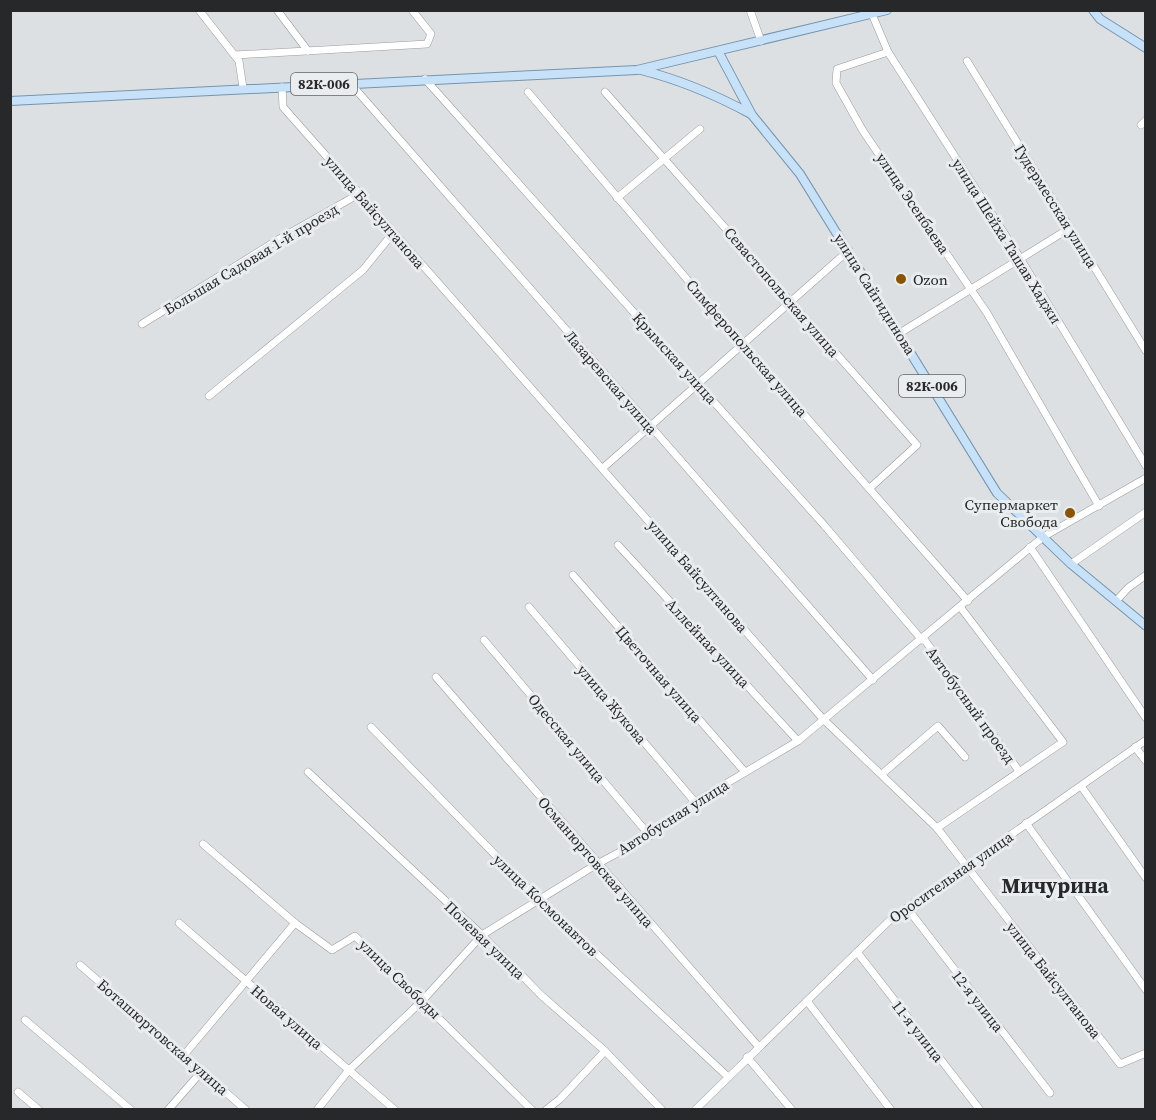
<svg xmlns="http://www.w3.org/2000/svg" width="1156" height="1120" viewBox="0 0 1156 1120" font-family="'Source Serif 4',serif">
<rect width="100%" height="100%" fill="#dde0e2"/>
<g fill="none" stroke-linecap="round" stroke-linejoin="round">
<defs>
<g id="minor">
<path d="M199,10L239,61L243,88"/>
<path d="M277,10L308,51"/>
<path d="M750,10L761,41"/>
<path d="M872,14L888,52L1020,258L1146,466"/>
<path d="M888,52L837,69L836,83L863,131L987,313L1099,506"/>
<path d="M235,55L427,44L431,34L412,10"/>
<path d="M967,61L1146,351"/>
<path d="M425,79L824,525L922,640"/>
<path d="M350,83L873,680"/>
<path d="M282,87L283,107L823,719L937,828L1120,1064L1146,1053"/>
<path d="M528,92L742,344L968,601"/>
<path d="M605,92L917,445L870,488"/>
<path d="M1141,125L1146,120"/>
<path d="M617,198L700,129"/>
<path d="M142,324L281,238L359,194"/>
<path d="M900,333L1070,228"/>
<path d="M209,396L363,270L393,233"/>
<path d="M603,468L849,250"/>
<path d="M618,545L798,741"/>
<path d="M1030,547L1146,718"/>
<path d="M1071,564L1146,512"/>
<path d="M573,575L745,772"/>
<path d="M1117,600L1128,588L1146,575"/>
<path d="M529,607L695,802"/>
<path d="M924,639L1019,771"/>
<path d="M484,640L650,836"/>
<path d="M436,677L758,1046"/>
<path d="M371,727L539,900L727,1076"/>
<path d="M1135,747L1146,761"/>
<path d="M308,772L482,935L542,996L605,1051L662,1110"/>
<path d="M882,774L938,726L965,757"/>
<path d="M1081,786L1146,878"/>
<path d="M1026,823L1146,990"/>
<path d="M937,828L1063,742L961,608"/>
<path d="M203,844L295,923L332,950L355,936L532,1110"/>
<path d="M907,908L1050,1093"/>
<path d="M179,923L395,1110"/>
<path d="M857,952L980,1110"/>
<path d="M80,965L246,1110"/>
<path d="M807,1001L891,1110"/>
<path d="M25,1020L131,1110"/>
<path d="M184,1055L295,923"/>
<path d="M747,1057L792,1110"/>
<path d="M18,1092L39,1110"/>
<path d="M168,1110L202,1071"/>
<path d="M317,1110L348,1071L423,1000L482,935L597,864L650,836L695,802L798,741L1043,537L1146,478"/>
<path d="M546,1110L560,1099L605,1051"/>
<path d="M695,1110L891,919L1146,740"/>
</g>
<g id="major">
<path d="M1093,10L1100,19L1146,48"/>
<path d="M718,51L752,115L800,174L997,493L1071,564L1146,626"/>
<path d="M641,70C681,80 714,94 751,114"/>
<path d="M10,101L637,70L887,10"/>
</g>
</defs>
<use href="#minor" stroke="#999b9e" stroke-width="8"/>
<use href="#major" stroke="#7794ad" stroke-width="10"/>
<use href="#minor" stroke="#fff" stroke-width="7"/>
<use href="#major" stroke="#c7e2f8" stroke-width="8"/>
</g>
<g fill="#8a5502" stroke="#eaedf0" stroke-width="2">
<circle cx="901" cy="279" r="6"/>
<circle cx="1070" cy="513" r="6"/>
</g>
<g text-anchor="middle" dominant-baseline="central" stroke-width="6" stroke-linejoin="round" paint-order="stroke">
<g fill="#eaedf0" stroke="#626365" stroke-width="1.5">
<rect x="291" y="73" width="66" height="22" rx="4.5"/>
<rect x="899" y="375" width="66" height="22" rx="4.5"/>
</g>
<g font-size="14" font-weight="bold" fill="#272829">
<text x="324" y="84">82К-006</text>
<text x="932" y="386">82К-006</text>
</g>
<g font-size="15" fill="#272829" stroke="#eaedf0">
<text transform="translate(913 203) rotate(56)">улица Эсенбаева</text>
<text transform="translate(1056 206) rotate(58)">Гудермесская улица</text>
<text transform="translate(375 212) rotate(49)">улица Байсултанова</text>
<text transform="translate(1007 241) rotate(58)">улица Шейха Ташав Хаджи</text>
<text transform="translate(251 259) rotate(-31)">Большая Садовая 1-й проезд</text>
<text transform="translate(782 292) rotate(49)">Севастопольская улица</text>
<text transform="translate(875 294) rotate(58)">улица Сайгидинова</text>
<text transform="translate(747 348) rotate(49)">Симферопольская улица</text>
<text transform="translate(675 358) rotate(48)">Крымская улица</text>
<text transform="translate(611 382) rotate(49)">Лазаревская улица</text>
<text transform="translate(698 576) rotate(49)">улица Байсултанова</text>
<text transform="translate(708 643) rotate(47)">Аллейная улица</text>
<text transform="translate(659 674) rotate(49)">Цветочная улица</text>
<text transform="translate(612 704) rotate(50)">улица Жукова</text>
<text transform="translate(971 705) rotate(54)">Автобусный проезд</text>
<text transform="translate(567 738) rotate(50)">Одесская улица</text>
<text transform="translate(673 817) rotate(-32)">Автобусная улица</text>
<text transform="translate(596 862) rotate(49)">Османюртовская улица</text>
<text transform="translate(951 877) rotate(-35)">Оросительная улица</text>
<text transform="translate(546 905) rotate(44)">улица Космонавтов</text>
<text transform="translate(485 940) rotate(44)">Полевая улица</text>
<text transform="translate(400 979) rotate(44)">улица Свободы</text>
<text transform="translate(1054 980) rotate(52)">улица Байсултанова</text>
<text transform="translate(978 1001) rotate(52)">12-я улица</text>
<text transform="translate(287 1017) rotate(41)">Новая улица</text>
<text transform="translate(918 1031) rotate(52)">11-я улица</text>
<text transform="translate(163 1037) rotate(41)">Боташюртовская улица</text>
</g>
<g font-size="15" fill="#272829" stroke="#eaedf0" text-anchor="start">
<text x="913" y="279">Ozon</text>
<text x="1058" y="504" text-anchor="end">Супермаркет<tspan x="1058" dy="17">Свобода</tspan></text>
</g>
<g font-size="21" font-weight="bold" fill="#272829" stroke="#eaedf0">
<text x="1055" y="885">Мичурина</text>
</g>
</g>
<rect width="1156" height="1120" fill="none" stroke="#272829" stroke-width="24"/>
</svg>
